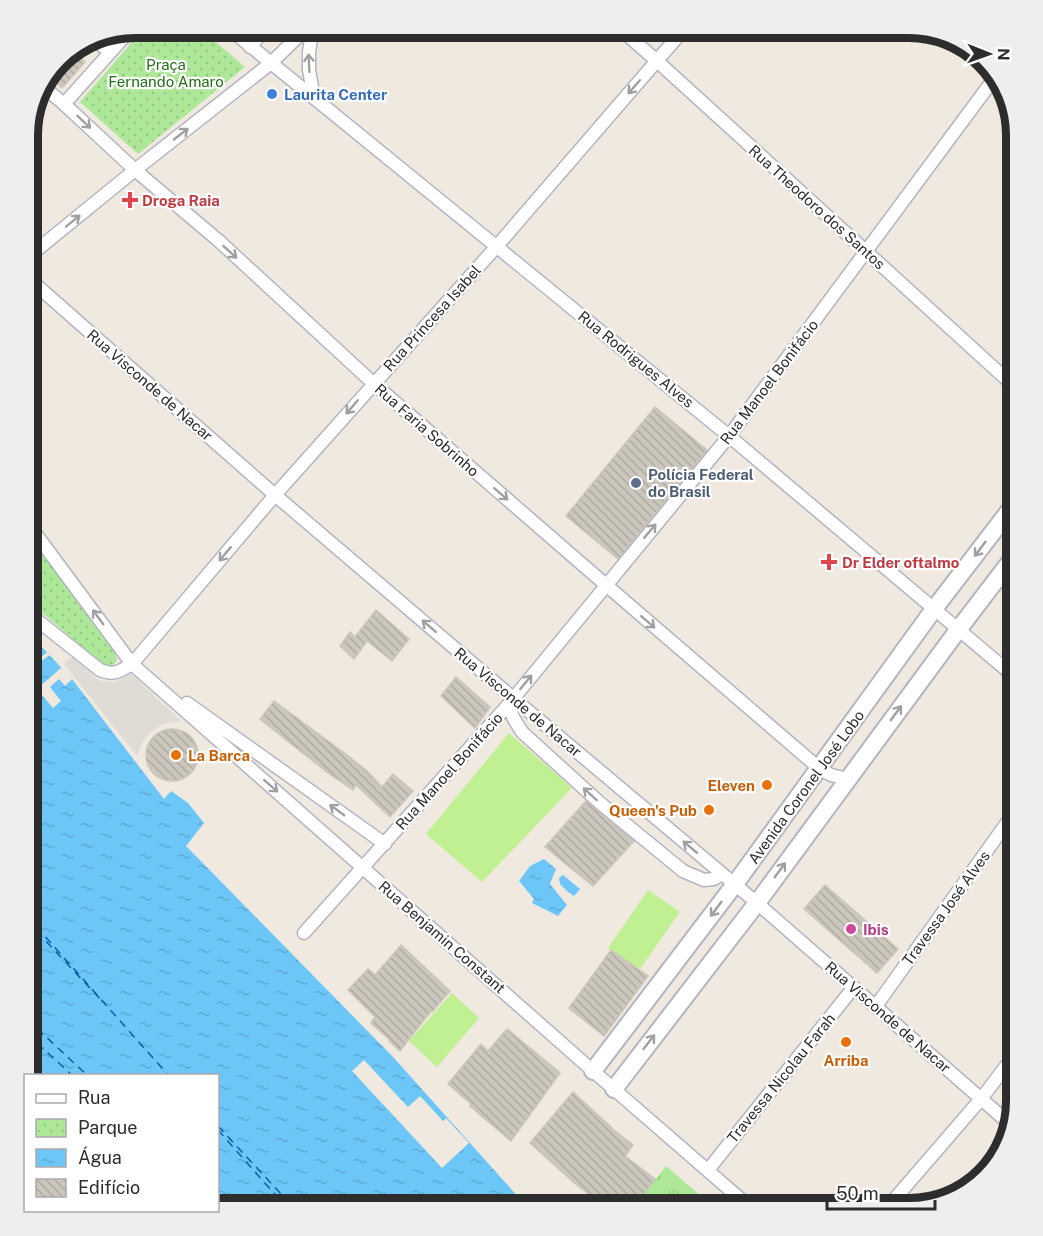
<svg xmlns="http://www.w3.org/2000/svg" width="1043" height="1236" viewBox="0 0 1043 1236" font-family="'Public Sans',sans-serif">
<defs>
<pattern id="grass-tufts" width="24" height="20" patternUnits="userSpaceOnUse" patternTransform="scale(1.5)"><rect width="24" height="20" fill="#ade898"/><path d="M3 7l-1-3M5 7V3M7 7l1-3M15 17l-1-3M17 17v-4M19 17l1-3" fill="none" stroke="#95c783"/></pattern>
<pattern id="park-dots" width="8" height="8" patternUnits="userSpaceOnUse" patternTransform="scale(1.5)"><rect width="8" height="8" fill="#ade898"/><path d="M2 2h.1M6 6h.1" fill="none" stroke="#95c783" stroke-width="1.8" stroke-linecap="round"/></pattern>
<pattern id="water-ripples" width="26" height="14" patternUnits="userSpaceOnUse" patternTransform="scale(1.5)"><rect width="26" height="14" fill="#6cc6f7"/><path d="M2 4q2-2 4 0t4 0M15 11q2-2 4 0t4 0" fill="none" stroke="#5eaad4"/></pattern>
<pattern id="building-back-hatch" width="6" height="6" patternUnits="userSpaceOnUse" patternTransform="scale(1.5)"><rect width="6" height="6" fill="#cbc7bd"/><path d="M-1 5l2 2M0 0l6 6M5-1l2 2" fill="none" stroke="#afaba3"/></pattern>
</defs>
<rect width="100%" height="100%" fill="#efe9df"/>
<path fill="url(#grass-tufts)" d="M666,1166L716,1209H632Z"/>
<g fill="url(#park-dots)">
<path d="M145,27H198L245,67L138,154L80,102Z"/>
<path d="M27,531L114,650L117,660C115,665 109,667 104,665L27,600Z"/>
</g>
<g fill="#c1f093">
<path d="M509,733L572,788L482,882L426,834Z"/>
<path d="M648,890L680,912L640,969L608,948Z"/>
<path d="M452,993L479,1018L437,1067L409,1041Z"/>
</g>
<path fill="#dfdcd6" d="M72,657L100,681L115,682L131,674L181,721L163,724L151,732L143,741L137,756L64,664Z"/>
<g fill="url(#water-ripples)">
<path d="M27,631L72,679L164,799L171,791L188,803L204,823L186,846L394,1058L529,1209H218V1076H27Z"/>
<path d="M544,859L556,869L550,884L567,905L558,916L532,903L534,899L519,881L530,866Z"/>
<path d="M563,875L580,889L574,896L568,892L560,884L559,878Z"/>
</g>
<g fill="#efe9df">
<path d="M48,652L50,655L37,664L41,670L35,674L27,663V659L31,656L35,661Z"/>
<path d="M62,667L72,679L65,686L59,679L50,687L61,701L53,708L37,689Z"/>
<path d="M364,1060L408,1107L420,1096L443,1121L446,1118L469,1143L442,1168L352,1071Z"/>
</g>
<g fill="none" stroke-linecap="round" stroke-linejoin="round">
<g stroke="#0563a9" stroke-width="1.5" stroke-dasharray="8 6" stroke-linecap="butt">
<path d="M27,916L169,1076"/>
<path d="M27,921L103,1002"/>
<path d="M27,1019L88,1076"/>
<path d="M27,1034L73,1076"/>
<path d="M27,1060L44,1076"/>
<path d="M218,1126L295,1209"/>
<path d="M218,1130L288,1209"/>
<path d="M218,1196L232,1209"/>
<path d="M218,1208L219,1209"/>
</g>
</g>
<g fill="url(#building-back-hatch)" stroke="#cbc6b8" stroke-width="1.5">
<path d="M73,50L85,62L62,88L48,75L63,54Z"/>
<path d="M655,407L707,450L618,559L566,516Z"/>
<path d="M376,610L409,639L392,661L367,641L354,659L340,646L350,632L355,637Z"/>
<path d="M456,677L490,707L475,728L441,696Z"/>
<path d="M274,701L343,752L366,770L382,787L393,774L413,791L390,817L356,785L353,790L328,773L260,719Z"/>
<circle cx="172" cy="755" r="26"/>
<path d="M586,801L634,841L593,886L545,847Z"/>
<path d="M825,885L898,949L877,973L804,909Z"/>
<path d="M401,945L450,991L432,1012L431,1011L400,1051L389,1041L390,1040L371,1023L375,1017L348,990L368,969L375,975Z"/>
<path d="M611,950L648,976L604,1036L569,1008Z"/>
<path d="M507,1029L560,1073L511,1141L470,1106L471,1104L448,1084L481,1044L488,1051Z"/>
<path d="M573,1092L611,1127H610L633,1145L625,1156L655,1179L643,1195L640,1192L627,1209H617L598,1196L596,1200L572,1181L530,1143Z"/>
</g>
<g fill="none" stroke-linecap="round" stroke-linejoin="round">
<defs>
<g id="street">
<path d="M227,27L729,436L1016,678"/>
<path d="M313,27L309,52V70L314,98"/>
<path d="M618,27L657,61L1016,388"/>
<path d="M96,41L110,52"/>
<path d="M250,47L267,27"/>
<path d="M40,84L64,104L135,170L219,241L373,383L606,585L820,769L831,775L848,779"/>
<path d="M64,104L132,28"/>
<path d="M27,258L135,170L271,63L308,27"/>
<path d="M27,277L275,495L513,698L757,903L1011,1125"/>
<path d="M27,522L132,664L593,1071L752,1209"/>
<path d="M27,612L100,670C113,676 121,671 132,664L275,495L497,246L686,27"/>
<path d="M187,703L385,844"/>
<path d="M508,705L514,719L522,732L600,803L683,871L704,880L714,879L722,874"/>
<path d="M304,933L508,705L729,436L996,76"/>
<path d="M876,1006L1016,810"/>
<path d="M708,1170L854,987"/>
<path d="M886,1209L981,1099L1016,1053"/>
</g>
<g id="secondary">
<path d="M593,1071L735,884L934,609L1016,502"/>
<path d="M614,1089L757,903L958,630L1016,554"/>
</g>
</defs>
<use href="#street" stroke="#b3b4c1" stroke-width="15"/>
<use href="#secondary" stroke="#b3b4c1" stroke-width="20"/>
<use href="#street" stroke="#fff" stroke-width="12"/>
<use href="#secondary" stroke="#fff" stroke-width="16"/>
</g>
<defs><path id="oneway-shaft" d="M-6 0H5M1.5-3L5.5 0L1.5 3" fill="none" stroke-width="1.6" stroke-linecap="round" stroke-linejoin="round" transform="scale(1.5)"/></defs>
<g stroke="#a0a0a0">
<use href="#oneway-shaft" transform="translate(309 63) rotate(-93)"/>
<use href="#oneway-shaft" transform="translate(634 87) rotate(131)"/>
<use href="#oneway-shaft" transform="translate(84 122) rotate(43)"/>
<use href="#oneway-shaft" transform="translate(181 134) rotate(-38)"/>
<use href="#oneway-shaft" transform="translate(73 221) rotate(-39)"/>
<use href="#oneway-shaft" transform="translate(230 252) rotate(42)"/>
<use href="#oneway-shaft" transform="translate(352 407) rotate(131)"/>
<use href="#oneway-shaft" transform="translate(501 494) rotate(41)"/>
<use href="#oneway-shaft" transform="translate(650 531) rotate(-50)"/>
<use href="#oneway-shaft" transform="translate(980 549) rotate(127)"/>
<use href="#oneway-shaft" transform="translate(225 554) rotate(130)"/>
<use href="#oneway-shaft" transform="translate(98 617) rotate(-126)"/>
<use href="#oneway-shaft" transform="translate(648 622) rotate(41)"/>
<use href="#oneway-shaft" transform="translate(429 626) rotate(-139)"/>
<use href="#oneway-shaft" transform="translate(526 682) rotate(-51)"/>
<use href="#oneway-shaft" transform="translate(896 713) rotate(-54)"/>
<use href="#oneway-shaft" transform="translate(271 786) rotate(41)"/>
<use href="#oneway-shaft" transform="translate(590 794) rotate(-138)"/>
<use href="#oneway-shaft" transform="translate(337 810) rotate(-144)"/>
<use href="#oneway-shaft" transform="translate(690 847) rotate(-140)"/>
<use href="#oneway-shaft" transform="translate(780 870) rotate(-54)"/>
<use href="#oneway-shaft" transform="translate(716 909) rotate(127)"/>
<use href="#oneway-shaft" transform="translate(649 1042) rotate(-52)"/>
</g>
<circle fill="#3f7fe0" stroke="#fff" stroke-width="2" cx="272" cy="94" r="6"/>
<g fill="#e0444e" stroke="#fff" stroke-width="2">
<path d="M127 191h6v6h6v6h-6v6h-6v-6h-6v-6h6z"/>
<path d="M826 553h6v6h6v6h-6v6h-6v-6h-6v-6h6z"/>
</g>
<circle fill="#5c6f8a" stroke="#fff" stroke-width="2" cx="636" cy="483" r="6"/>
<g fill="#e8710a" stroke="#fff" stroke-width="2">
<circle cx="176" cy="755" r="6"/>
<circle cx="767" cy="785" r="6"/>
<circle cx="709" cy="810" r="6"/>
<circle cx="846" cy="1042" r="6"/>
</g>
<circle fill="#d1479c" stroke="#fff" stroke-width="2" cx="851" cy="929" r="6"/>
<g text-anchor="middle" dominant-baseline="central" stroke-width="4.5" stroke-linejoin="round" paint-order="stroke">
<g font-size="15" fill="#217016" stroke="#fff">
<text x="166" y="64">Praça<tspan x="166" dy="17">Fernando Amaro</tspan></text>
</g>
<g font-size="15" font-weight="bold" fill="#366cbe" stroke="#fff" text-anchor="start">
<text x="284" y="94">Laurita Center</text>
</g>
<g font-size="15" font-weight="bold" fill="#be3a42" stroke="#fff" text-anchor="start">
<text x="142" y="200">Droga Raia</text>
<text x="842" y="562">Dr Elder oftalmo</text>
</g>
<g font-size="15" fill="#2d2d2d" stroke="#fff">
<text transform="translate(817 207) rotate(42)">Rua Theodoro dos Santos</text>
<text transform="translate(432 318) rotate(-48)">Rua Princesa Isabel</text>
<text transform="translate(636 359) rotate(39)">Rua Rodrigues Alves</text>
<text transform="translate(769 382) rotate(-53)">Rua Manoel Bonifácio</text>
<text transform="translate(150 385) rotate(41)">Rua Visconde de Nacar</text>
<text transform="translate(427 430) rotate(41)">Rua Faria Sobrinho</text>
<text transform="translate(518 702) rotate(40)">Rua Visconde de Nacar</text>
<text transform="translate(449 771) rotate(-48)">Rua Manoel Bonifácio</text>
<text transform="translate(806 787) rotate(-54)">Avenida Coronel José Lobo</text>
<text transform="translate(946 908) rotate(-54)">Travessa José Alves</text>
<text transform="translate(442 937) rotate(41)">Rua Benjamin Constant</text>
<text transform="translate(888 1017) rotate(41)">Rua Visconde de Nacar</text>
<text transform="translate(781 1078) rotate(-51)">Travessa Nicolau Farah</text>
</g>
<g font-size="15" font-weight="bold" fill="#4e5e75" stroke="#fff" text-anchor="start">
<text x="648" y="474">Polícia Federal<tspan x="648" dy="17">do Brasil</tspan></text>
</g>
<g font-size="15" font-weight="bold" fill="#c56008" stroke="#fff" text-anchor="end">
<text x="188" y="755" text-anchor="start">La Barca</text>
<text x="755" y="785">Eleven</text>
<text x="697" y="810">Queen's Pub</text>
<text x="846" y="1060" text-anchor="middle">Arriba</text>
</g>
<g font-size="15" font-weight="bold" fill="#b23c85" stroke="#fff" text-anchor="start">
<text x="863" y="929">Ibis</text>
</g>
</g>
<path d="M0 0H1043V1236H0ZM135 38H909A97 97 0 0 1 1006 135V1101A97 97 0 0 1 909 1198H135A97 97 0 0 1 38 1101V135A97 97 0 0 1 135 38Z" fill="#eee" fill-rule="evenodd"/>
<path fill="none" stroke="#2d2d2d" stroke-width="8" d="M135 38H909A97 97 0 0 1 1006 135V1101A97 97 0 0 1 909 1198H135A97 97 0 0 1 38 1101V135A97 97 0 0 1 135 38Z"/>
<rect x="24" y="1074" width="195" height="138" fill="#ffffff" stroke="#ababab" stroke-width="1.5"/>
<rect x="36" y="1094" width="30" height="9" fill="#ffffff" stroke="#ababab" stroke-width="1.5"/>
<text x="78" y="1104" font-size="18" fill="#2d2d2d">Rua</text>
<rect x="36" y="1119" width="30" height="18" fill="url(#park-dots)" stroke="#ababab" stroke-width="1.5"/>
<text x="78" y="1134" font-size="18" fill="#2d2d2d">Parque</text>
<rect x="36" y="1149" width="30" height="18" fill="url(#water-ripples)" stroke="#ababab" stroke-width="1.5"/>
<text x="78" y="1164" font-size="18" fill="#2d2d2d">Água</text>
<rect x="36" y="1179" width="30" height="18" fill="url(#building-back-hatch)" stroke="#ababab" stroke-width="1.5"/>
<text x="78" y="1194" font-size="18" fill="#2d2d2d">Edifício</text>
<g transform="translate(989 54) rotate(91)" stroke="#ffffff" stroke-width="4.5" paint-order="stroke">
<path d="M0-4.5L10 22L0 15L-10 22Z" fill="#2d2d2d"/>
<text y="-9" font-size="16" font-weight="bold" text-anchor="middle" fill="#2d2d2d">N</text>
</g>
<path d="M827 1200v9h108v-9" fill="none" stroke="#2d2d2d" stroke-width="3"/>
<text x="836" y="1200" font-size="18" fill="#2d2d2d" stroke="#ffffff" stroke-width="4.5" paint-order="stroke">50 m</text>
</svg>
